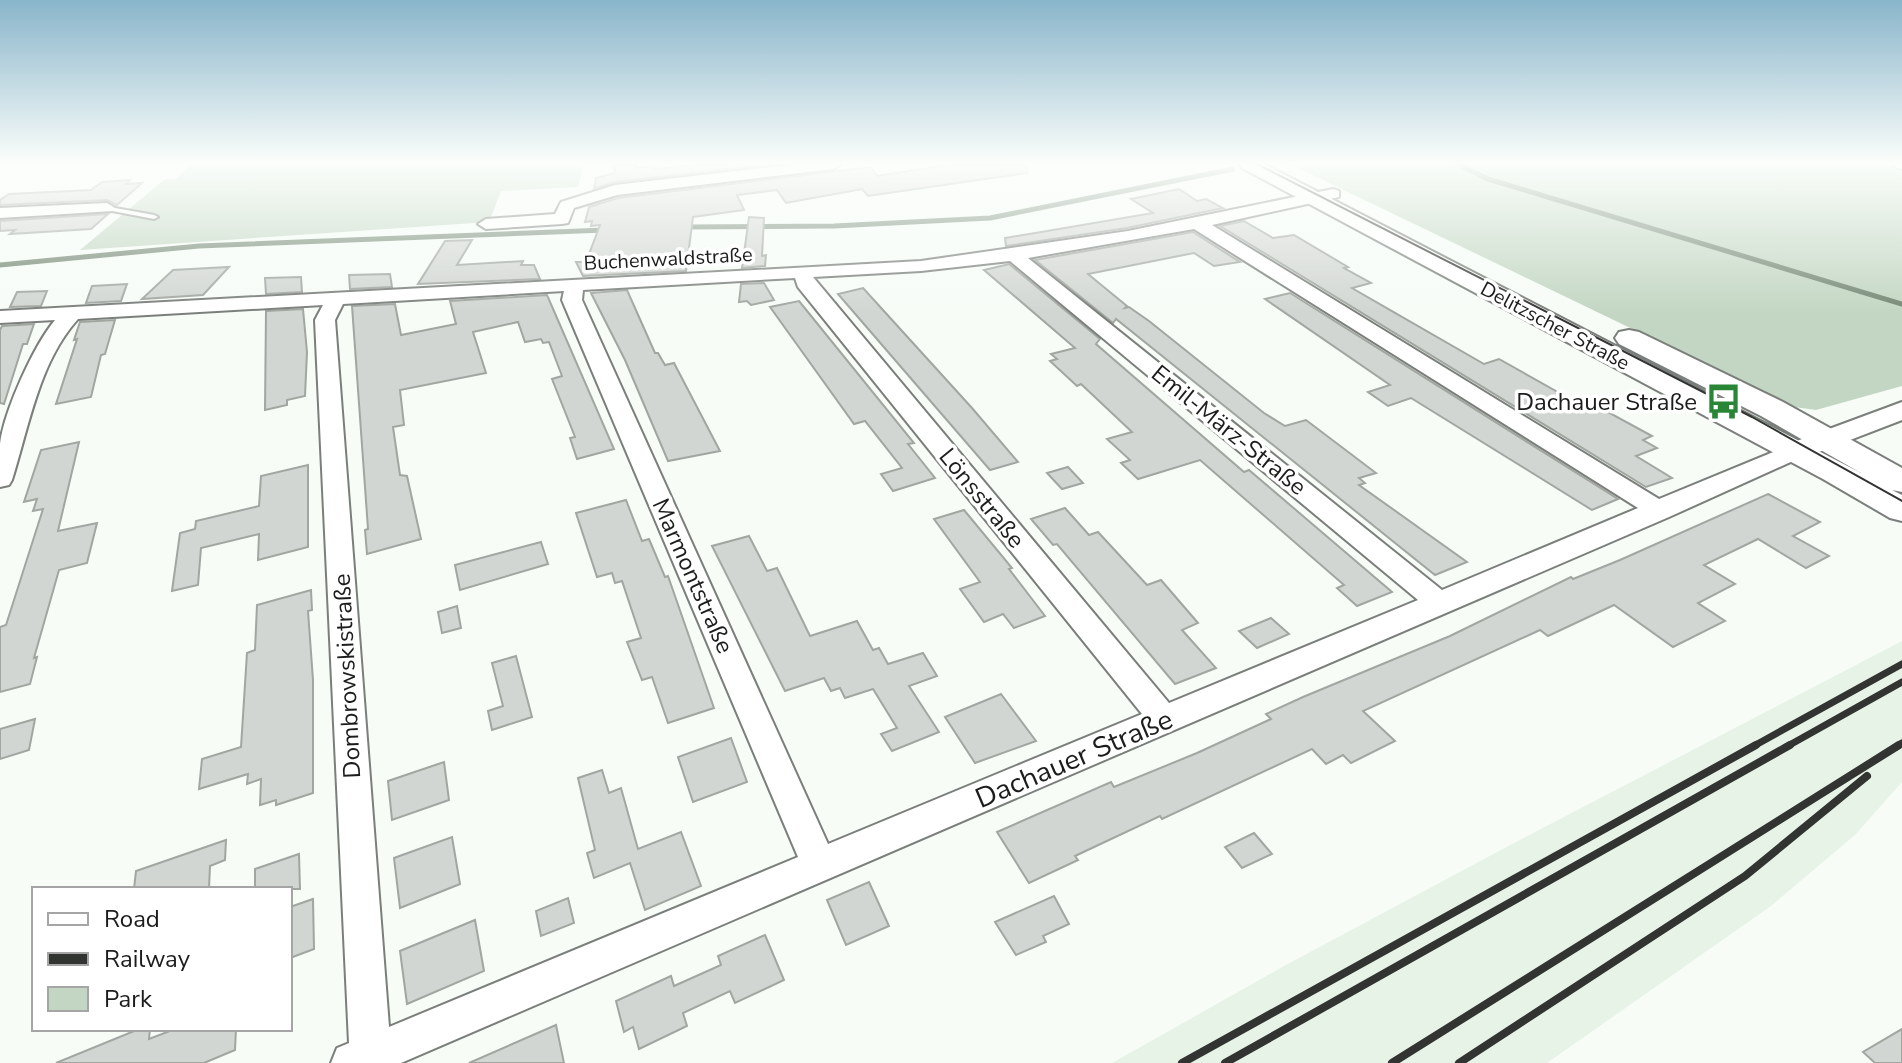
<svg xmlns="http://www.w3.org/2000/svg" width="1902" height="1063" viewBox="0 0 1902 1063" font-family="'Nunito Sans',sans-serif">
<rect width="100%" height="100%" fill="#f7fcf7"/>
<path fill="#e8f3e8" d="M1902,641V782L1855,835L1771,906L1547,1063H1112L1284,966L1512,844Z"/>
<g fill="#c3d6c3">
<path d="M191,164H584L578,187L501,191L489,222L80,250L165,179H176Z"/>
<path d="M1290,164H1868L1902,167V386L1816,410L1794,407Z"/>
</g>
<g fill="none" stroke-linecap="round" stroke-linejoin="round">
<g stroke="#758875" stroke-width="5">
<path d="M1457,164L1488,179L1902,304"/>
<path d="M685,227L834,226L990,218L1233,169"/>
<path d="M0,265L199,246L605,230"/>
</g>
</g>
<g fill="#d2d6d2" stroke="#a1a6a1" stroke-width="2">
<path d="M613,164H635L636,168L654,166L655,169L700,164H773L615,182L594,189L596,178L615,173Z"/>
<path d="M954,164H1026L1027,173L868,196L862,189L786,203L777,190L737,195L744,210L693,217L686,271L583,276L576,262H586L600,225L591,226L592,221L585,222L589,207L618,198L871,167L877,176Z"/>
<path d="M130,180L126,184L142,183L117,205L107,200L0,205V200L9,194L91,190L102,182Z"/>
<path d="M1179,189L1197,201L1206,199L1223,208L1127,228L1006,246L1005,238L1153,213L1131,199Z"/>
<path d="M108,214L91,229L10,234L15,230L0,231V221Z"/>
<path d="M749,217L764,218L762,256L766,255L765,266L742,268Z"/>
<path d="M1244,221L1273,238L1294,235L1348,267L1344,268L1371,283L1352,288L1484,364L1499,359L1588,409L1597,406L1652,436L1643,440L1657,448L1636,456L1672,478L1646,487L1220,226Z"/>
<path d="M1193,232L1240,262L1214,266L1194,253L1088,274L1127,306L1125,308L1129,307L1149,321L1264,413L1285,426L1306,420L1376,473L1359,478L1365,483L1359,485L1467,562L1435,575L1116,319L1113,323L1035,260Z"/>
<path d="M472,240L457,265L523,261L521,265H534L540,279L418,284L445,241Z"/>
<path d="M1009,264L1100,339L1096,344L1244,472L1249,470L1392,592L1357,606L1337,588L1344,585L1200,460L1138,479L1121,463L1130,460L1107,439L1132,432L1081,384L1077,386L1050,361L1057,359L1051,354L1075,348L984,270Z"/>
<path d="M229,267L203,295L142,299L173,270Z"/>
<path d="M390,274L392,287L350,289L349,275Z"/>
<path d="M301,277L302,292L266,294L265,278Z"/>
<path d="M764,283L774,300L751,305L747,301L739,302L741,284Z"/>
<path d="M127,284L121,301L86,303L92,286Z"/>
<path d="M863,288L972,408L1018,462L990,470L838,294Z"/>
<path d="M627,290L655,353H658L665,365L674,363L720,451L668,461L625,360L591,293Z"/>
<path d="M47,291L41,306L10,307L17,292Z"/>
<path d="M1290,293L1618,499L1592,510L1411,398L1388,406L1368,392L1390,385L1265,299Z"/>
<path d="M547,295L614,449L577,459L570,438L575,437L552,379L562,376L549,342L543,343L541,339L525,342L518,322L473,332L486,373L400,390L404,425L393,427L400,475L407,476L421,539L367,554L365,530L368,529L352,306L395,304L401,335L456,324L450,301Z"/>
<path d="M799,301L914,443L908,444L935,478L893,491L881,474L902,468L865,421L854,424L770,307Z"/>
<path d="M303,309L307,352L305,396L287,400V405L265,410L266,311Z"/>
<path d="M115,320L105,354L101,355L91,397L56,404L77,339L74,340L80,322Z"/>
<path d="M34,324L27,344H23L4,404L0,403V330L2,326Z"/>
<path d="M79,442L58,531L97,523L87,563L59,570L34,658L37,657L30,684L0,692V627L6,625L43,509L33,511L37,499L24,502L41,450Z"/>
<path d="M308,465V547L258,560L259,534L201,548L198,585L172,591L180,533L195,529L196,521L259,506L261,476Z"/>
<path d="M1068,467L1083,483L1062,489L1047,473Z"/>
<path d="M1768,494L1820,522L1793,536L1829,556L1806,568L1758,539L1704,565L1735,584L1698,603L1725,621L1673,647L1614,605L1548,636L1540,630L1363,711L1395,741L1351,763L1343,755L1326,764L1312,749L1162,819L1160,816L1075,856L1078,860L1029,883L997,832L1111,782L1114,787L1197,753L1271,719L1266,714L1303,697L1450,636L1571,577L1573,579L1620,560Z"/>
<path d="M626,500L642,541L649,539L665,577L668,576L714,708L668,723L652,677L642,680L627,642L641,638L622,581L615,583L612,573L597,577L576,513Z"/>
<path d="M1065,508L1089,535L1098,532L1147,585L1161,580L1198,623L1182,630L1216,668L1175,684L1057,544L1053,545L1031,519Z"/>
<path d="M964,510L1012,568L1009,569L1045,616L1014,628L1003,614L984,622L960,589L980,582L934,519Z"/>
<path d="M749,536L767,571L777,568L810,636L857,621L873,650L879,648L888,664L923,653L937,676L909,686L939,732L892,751L881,734L897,728L873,689L845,698L840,688L831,691L824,678L785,691L712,546Z"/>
<path d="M541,542L548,564L460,590L455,565Z"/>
<path d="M311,590L312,610L308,611L313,680V793L276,805V800L260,805L261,779L247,784L248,774L199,789L202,759L241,747L247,653L255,650L257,605Z"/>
<path d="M457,606L461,628L442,633L438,612Z"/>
<path d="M1271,618L1289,634L1257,648L1239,631Z"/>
<path d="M516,656L532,717L492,730L488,711L503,706L492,663Z"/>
<path d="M1001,694L1036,741L975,763L945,717Z"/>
<path d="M35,719L29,750L0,759V729Z"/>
<path d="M731,738L747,782L693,802L678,757Z"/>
<path d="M444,762L449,800L392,820L388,781Z"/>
<path d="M602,770L609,793L621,788L638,849L681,832L701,886L645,910L630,863L594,878L587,853L595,850L578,778Z"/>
<path d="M1254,833L1272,854L1242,868L1225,847Z"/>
<path d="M452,837L460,884L400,908L394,858Z"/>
<path d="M226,840L225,860L210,866L209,889H134L136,871Z"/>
<path d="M299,854L300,889H255V869Z"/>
<path d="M869,882L889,926L846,945L827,900Z"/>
<path d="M1054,896L1069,924L1043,936L1046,942L1016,955L995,922Z"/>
<path d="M568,898L574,923L541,936L536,911Z"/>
<path d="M313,899L314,949L290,958V907Z"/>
<path d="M475,920L484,971L407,1004L400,951Z"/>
<path d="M765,935L784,980L735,1003L730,991L683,1013L687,1026L639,1049L633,1027L624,1032L616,1001L671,976L674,986L721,965L718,956Z"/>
<path d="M556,1025L564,1063H469Z"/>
<path d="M139,1029H150L149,1039L175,1029H236L235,1050L204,1063H56Z"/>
<path d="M1902,1029V1063H1875L1863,1052Z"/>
</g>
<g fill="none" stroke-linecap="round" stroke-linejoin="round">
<defs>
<path id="service" d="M104,206L154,215L158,217L154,219L107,210L103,208Z"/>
<g id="minor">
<path d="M797,164H841L833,169L617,195L574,208L568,223L562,224L486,229L478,224L486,219L555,214L561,202L615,185Z"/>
<path d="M1893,164H1902V169L1896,167Z"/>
<path d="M1333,189L1339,191V197L1212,225L1659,499L1788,446H1804L1808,451L1804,456L1669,517L401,1063H331L337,1048L349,1043L315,320L323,305L78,319C39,362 29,426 12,480L9,485L0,487C0,473 0,458 0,444C4,411 34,345 55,320L0,323V311L921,261L1128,231ZM1194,229L1638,508L1442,590L1028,258ZM1010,261L1418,600L1169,703L813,277L921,271ZM795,278L798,287L1142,714L828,844L582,300L583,290ZM564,291L562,300L798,857L389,1027L335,320L343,304Z"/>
<path d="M107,203L115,208L113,211L0,218V208Z"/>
</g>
<path id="tertiary" d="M1902,402V420L1806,457L1796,460L1786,457L1781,451L1786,445Z"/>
<path id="secondary" d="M1239,164H1264L1861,473L1761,416L1619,344L1615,338L1619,332L1629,330L1639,332L1783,402L1902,468V492L1892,490L1902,495V521L1890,518L1823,479L1242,168Z"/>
</defs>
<use href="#service" stroke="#7b7f7b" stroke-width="4"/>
<use href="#minor" stroke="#7b7f7b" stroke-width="4"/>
<use href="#tertiary" stroke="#7b7f7b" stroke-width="4"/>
<use href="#secondary" stroke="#7b7f7b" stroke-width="4"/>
<use href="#service" fill="#fff" fill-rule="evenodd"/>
<use href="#minor" fill="#fff" fill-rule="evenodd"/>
<use href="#tertiary" fill="#fff" fill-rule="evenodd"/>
<use href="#secondary" fill="#fff" fill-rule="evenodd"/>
<path stroke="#323432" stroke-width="2" d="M1257,164L1752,417L1902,501"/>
<g stroke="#323432" stroke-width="7">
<path d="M1752,747L1902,664"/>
<path d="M1786,747L1902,682"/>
<path d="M1896,747L1902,743"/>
</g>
<g stroke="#323432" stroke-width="8">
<path d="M1182,1063L1756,745"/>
<path d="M1225,1063L1790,745"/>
<path d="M1392,1063L1899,745"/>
<path d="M1459,1063L1745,876L1867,776"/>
</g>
</g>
<linearGradient id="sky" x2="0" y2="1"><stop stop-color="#89b5ca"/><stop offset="0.52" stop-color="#fbfefb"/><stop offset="1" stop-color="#fbfefb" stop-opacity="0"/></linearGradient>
<rect width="1902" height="313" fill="url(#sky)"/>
<defs>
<symbol id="bus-bare" viewBox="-9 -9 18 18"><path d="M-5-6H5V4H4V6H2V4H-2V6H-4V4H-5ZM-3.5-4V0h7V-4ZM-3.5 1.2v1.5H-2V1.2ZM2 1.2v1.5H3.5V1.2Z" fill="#2a8637" stroke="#fff" stroke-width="2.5" paint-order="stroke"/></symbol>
</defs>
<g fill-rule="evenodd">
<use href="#bus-bare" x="1698" y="376" width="51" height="51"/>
</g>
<g text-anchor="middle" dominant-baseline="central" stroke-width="7" stroke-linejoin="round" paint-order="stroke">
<g font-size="20" fill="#1b1d1b" stroke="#fff">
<text transform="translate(668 259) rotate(-3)">Buchenwaldstraße</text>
<text transform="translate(1555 326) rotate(28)">Delitzscher Straße</text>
</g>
<g font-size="24" fill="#1b1d1b" stroke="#fff" text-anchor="end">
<text x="1697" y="402">Dachauer Straße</text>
</g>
<g font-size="24" fill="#1b1d1b" stroke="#fff">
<text transform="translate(1229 430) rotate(39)">Emil-März-Straße</text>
<text transform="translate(982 498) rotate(51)">Lönsstraße</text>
<text transform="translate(693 576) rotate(66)">Marmontstraße</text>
<text transform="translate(347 676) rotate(-93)">Dombrowskistraße</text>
</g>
<g font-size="28" fill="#1b1d1b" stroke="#fff">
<text transform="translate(1074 759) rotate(-23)">Dachauer Straße</text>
</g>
</g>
<rect x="32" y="887" width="260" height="144" fill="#ffffff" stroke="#a4a5a4" stroke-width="2"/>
<rect x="48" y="913" width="40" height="12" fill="#ffffff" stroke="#a4a5a4" stroke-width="2"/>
<text x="104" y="927" font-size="24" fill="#1b1d1b">Road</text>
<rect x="48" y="953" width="40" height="12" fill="#323432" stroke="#a4a5a4" stroke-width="2"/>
<text x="104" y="967" font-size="24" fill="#1b1d1b">Railway</text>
<rect x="48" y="987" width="40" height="24" fill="#c3d6c3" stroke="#a4a5a4" stroke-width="2"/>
<text x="104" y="1007" font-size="24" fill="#1b1d1b">Park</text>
</svg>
